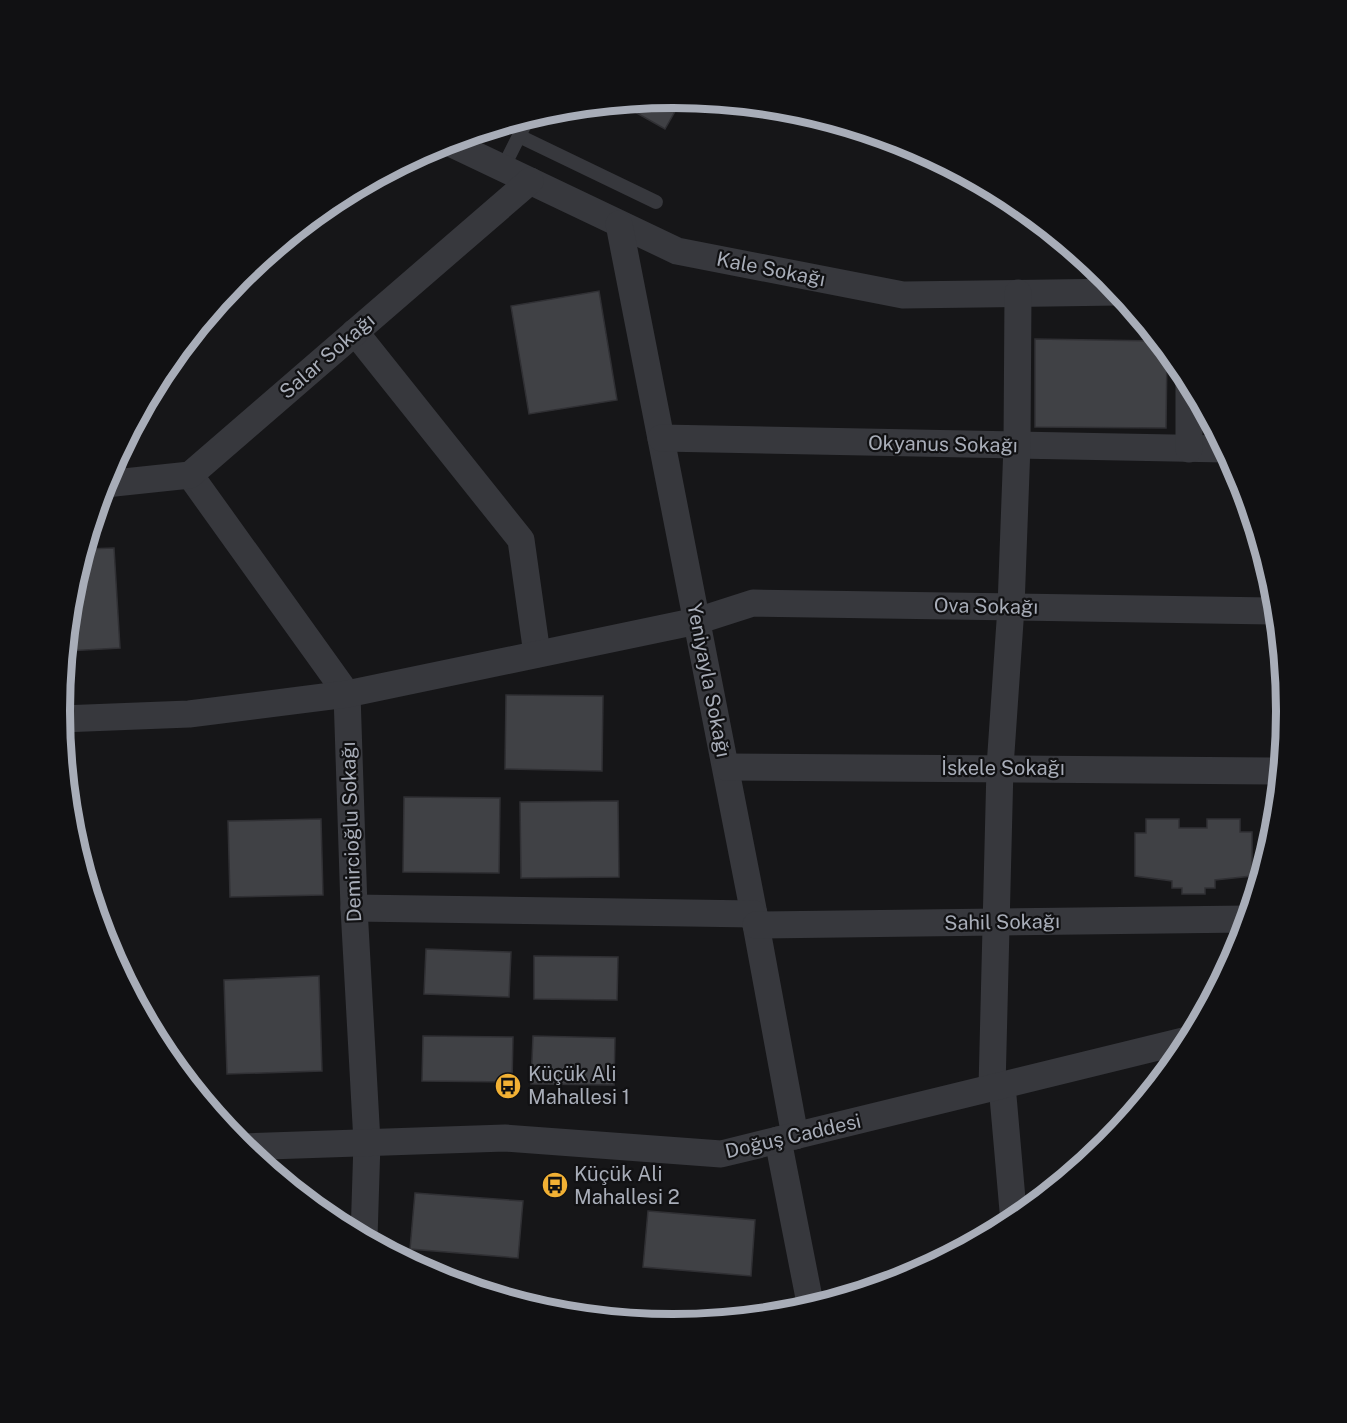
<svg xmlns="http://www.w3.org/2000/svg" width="1347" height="1423" viewBox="0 0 1347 1423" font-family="'Public Sans',sans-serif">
<rect width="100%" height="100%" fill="#161618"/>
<g fill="#404145" stroke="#303034" stroke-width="1.5">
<path d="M674,98L682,99L665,129L619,103Z"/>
<path d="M599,291L617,400L529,414L511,306Z"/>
<path d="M1035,339L1159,341L1167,350L1166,428L1035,427Z"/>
<path d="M114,548L120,648L67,651L72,591L85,549Z"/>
<path d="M506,695L603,696L602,771L505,769Z"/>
<path d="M404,797L500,798L499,873L403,872Z"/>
<path d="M618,801L619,877L521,878L520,802Z"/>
<path d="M321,819L323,895L230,897L228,821Z"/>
<path d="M1146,819H1179V828H1207V819H1240V832H1252V876L1215,880V888H1205V894H1182V888H1172V881L1135,876V833H1146Z"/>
<path d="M426,949L511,952L509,997L424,994Z"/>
<path d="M534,956L618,957L617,1000L534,999Z"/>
<path d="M319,976L322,1071L227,1074L224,980Z"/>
<path d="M423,1036L513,1037L512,1082L422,1081Z"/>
<path d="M533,1036L615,1038L614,1085L531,1084Z"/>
<path d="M415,1193L523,1201L518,1258L410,1249Z"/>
<path d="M648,1211L755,1220L751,1276L643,1267Z"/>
</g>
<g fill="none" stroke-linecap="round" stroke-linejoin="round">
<g stroke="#37383d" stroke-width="14">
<path d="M519,136L656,202"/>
<path d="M503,168L528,118"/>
</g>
<g stroke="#37383d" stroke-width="27">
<path d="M448,142L677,251L903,295L1119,292"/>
<path d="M619,224L754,914L795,1136"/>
<path d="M355,332L521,540L537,654"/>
<path d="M661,438L1226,449"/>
<path d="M1189,449V381"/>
<path d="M190,475L347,694L354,908L367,1142L364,1238"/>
<path d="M105,484L190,475L530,181"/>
<path d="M61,719L189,714L347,694L697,621L753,603L1277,611"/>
<path d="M726,767L1281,771"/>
<path d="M354,908L754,914"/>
<path d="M756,925L1248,919"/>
<path d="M1002,1085L1014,1222"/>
<path d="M992,1088L1000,767L1011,607L1017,445L1018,293"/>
<path d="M778,1140L811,1308"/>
<path d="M242,1147L505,1138L721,1154L1191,1039"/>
</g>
</g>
<defs>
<symbol id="bus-disc" viewBox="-11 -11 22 22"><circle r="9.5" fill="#f2b134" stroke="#111113"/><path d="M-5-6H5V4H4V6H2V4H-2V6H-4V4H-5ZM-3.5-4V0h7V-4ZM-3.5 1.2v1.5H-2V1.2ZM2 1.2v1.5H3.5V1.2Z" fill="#111"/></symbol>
</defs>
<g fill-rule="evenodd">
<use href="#bus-disc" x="493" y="1071" width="30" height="30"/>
<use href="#bus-disc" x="540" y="1170" width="30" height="30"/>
</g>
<g text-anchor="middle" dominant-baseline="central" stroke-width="4.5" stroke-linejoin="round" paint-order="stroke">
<g font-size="20" fill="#a8adb8" stroke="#111113">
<text transform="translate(771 269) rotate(11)">Kale Sokağı</text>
<text transform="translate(327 356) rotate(-41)">Salar Sokağı</text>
<text transform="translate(943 444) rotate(1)">Okyanus Sokağı</text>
<text transform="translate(986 606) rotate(1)">Ova Sokağı</text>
<text transform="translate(709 680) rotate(79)">Yeniyayla Sokağı</text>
<text x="1003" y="768">İskele Sokağı</text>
<text transform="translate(351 832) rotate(-92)">Demircioğlu Sokağı</text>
<text transform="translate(1002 922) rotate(-1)">Sahil Sokağı</text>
<text transform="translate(793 1136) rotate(-13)">Doğuş Caddesi</text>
</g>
<g font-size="20" fill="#a8adb8" stroke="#111113" text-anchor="start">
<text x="528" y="1074">Küçük Ali<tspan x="528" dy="23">Mahallesi 1</tspan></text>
<text x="574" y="1174">Küçük Ali<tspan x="574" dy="23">Mahallesi 2</tspan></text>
</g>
</g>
<path d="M0 0H1347V1423H0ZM70 711a603 603 0 1 1 1206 0a603 603 0 1 1-1206 0Z" fill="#111113" fill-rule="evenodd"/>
<path fill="none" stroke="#a8adb8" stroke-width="8" d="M70 711a603 603 0 1 1 1206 0a603 603 0 1 1-1206 0Z"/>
</svg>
